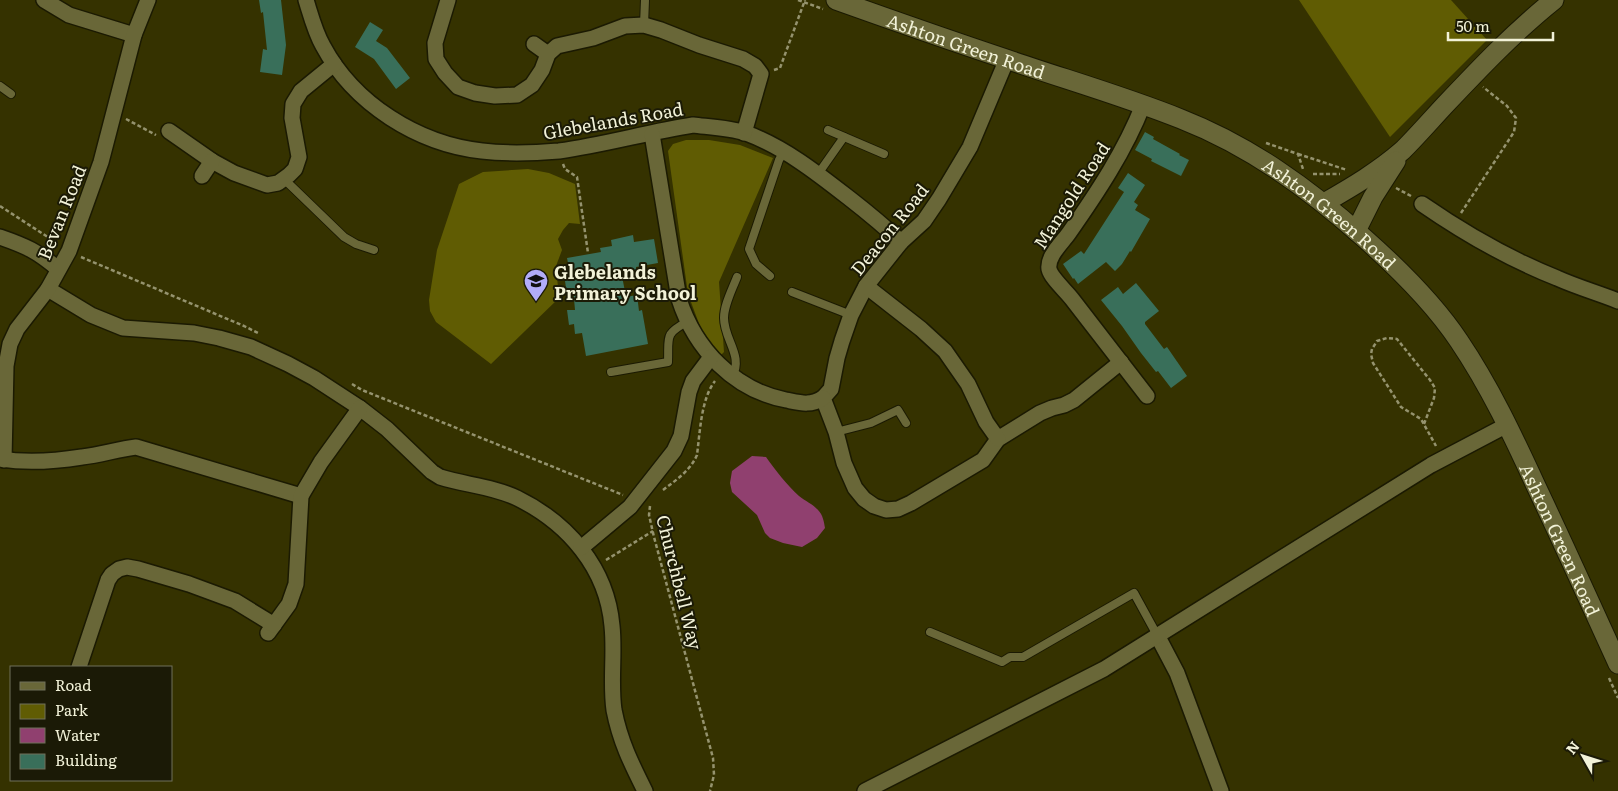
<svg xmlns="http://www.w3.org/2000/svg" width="1618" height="791" viewBox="0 0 1618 791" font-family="Literata,serif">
<rect width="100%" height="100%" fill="#353200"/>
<g fill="#605c03">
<path d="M1299,0H1451L1487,40L1390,137Z"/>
<path d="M686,140H709L740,145L773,158L719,282L724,352L720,356L701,329L688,294L668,151L673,144Z"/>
<path d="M528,169L549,173L575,184L580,224L569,223L563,230L558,239L562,250L556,266L559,298L491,364L436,322L430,311L429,300L437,250L459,184L483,172Z"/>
</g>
<path fill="#90406f" d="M752,456L766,457C776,471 786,484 799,496C805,501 813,504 818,510C823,515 824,522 825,528L817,538L802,547L783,543L770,538L765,533L757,515L732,492L730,483L732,471Z"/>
<g fill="#396f5a">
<path d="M259,0H281L286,45L282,75L260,72L263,49L267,50L263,12L261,13Z"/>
<path d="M370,22L383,30L376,41L387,48L410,78L396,89L374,59L355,47Z"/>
<path d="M1145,132L1154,137L1153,139L1180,154L1179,155L1189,160L1181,176L1151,161L1152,159L1135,150Z"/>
<path d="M1128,173L1145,185L1134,202L1138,205L1135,210L1150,219L1131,252L1130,251L1122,264L1115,271L1106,262L1078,284L1074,278L1073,279L1063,264L1081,251L1084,254L1124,192L1118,188Z"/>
<path d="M633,235L634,242L654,239L658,263L636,267L637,273L622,276L626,297L637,295L639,311L642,310L648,344L586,356L582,333L575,334L574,324L569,325L567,310H575L573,288H566L564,274L570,273L567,258L601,252L600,248L612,246L611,240Z"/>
<path d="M1136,283L1159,311L1145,322V324L1164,349L1167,347L1187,376L1171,388L1158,371L1156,372L1141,353L1122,326L1101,300L1118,287L1123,294Z"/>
</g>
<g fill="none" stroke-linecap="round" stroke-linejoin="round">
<defs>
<g id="service">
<path d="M644,25L645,0"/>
<path d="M0,86L11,94"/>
<path d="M828,130L884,154"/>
<path d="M818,174L844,137"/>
<path d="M285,180L344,237L356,244L374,250"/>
<path d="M770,276L756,264L749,249L779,160L784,151"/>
<path d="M792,292L851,315"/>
<path d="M611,372L668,362C669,337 664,334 687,322"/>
<path d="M732,377C744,356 724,340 724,318C724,305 732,290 737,277"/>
<path d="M836,432L871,423L898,410L906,423"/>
<path d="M930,632L1002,662L1010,657H1023L1134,593L1157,635"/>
</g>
<g id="minor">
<path d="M44,0L69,15L134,35"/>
<path d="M306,0C311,16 315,32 323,46C354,104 418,144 482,151C506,154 535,153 559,151C604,145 648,132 693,125C710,127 730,128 746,133C784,147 817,173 849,198C867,212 884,226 901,242"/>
<path d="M448,0L435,43L436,59L445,73L458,87L475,93L495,96L517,95L532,85L542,70L548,54L557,46L593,38L625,26L644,25L661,30L699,45L743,59L755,66L761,74L744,133"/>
<path d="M534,44L548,54"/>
<path d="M1007,59L970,147L939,199L924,221L901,242L866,286L851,315L842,341L837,358L831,389L823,398L836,432L844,463L855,488L864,499L874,506L886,510L898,509L911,503L983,460L998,439L1040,413L1052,408L1064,405L1074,400L1121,362"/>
<path d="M1143,105C1125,151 1097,193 1069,233C1062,243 1047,256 1049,269C1051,278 1066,291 1072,299C1097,331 1122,364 1147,396"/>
<path d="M169,131L212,161L234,173L267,185L278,183L289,175L295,169L299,157L292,118L293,104L301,91L334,64"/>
<path d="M652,134L679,299C695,349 734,390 786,400C801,403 810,406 823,398"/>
<path d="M202,176L212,161"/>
<path d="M1422,204C1464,233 1509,259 1557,278C1577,287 1598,293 1618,301"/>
<path d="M0,237C26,246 37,251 58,269"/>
<path d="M866,286L921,329L945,351L968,384L986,422L998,439"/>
<path d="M48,289L91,315L123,328L194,333L219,338L251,347L288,364L314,378L360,408L387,429L432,472L440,477C465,485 492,486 517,498C568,523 607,568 612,626C615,654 610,682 614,710C620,741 631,763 645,791"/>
<path d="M0,459C25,463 57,461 82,457C101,455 118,449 136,447L301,496"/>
<path d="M4,460L6,366L10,344L17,329L48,289L69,251L101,162L134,35L148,0"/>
<path d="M581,548L630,507L674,451L681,436L689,392L693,381L711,357"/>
<path d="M268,633L289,604L296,584L301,496L321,462L360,408"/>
<path d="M1157,635L1177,673L1221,791"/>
<path d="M79,667L108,580L112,574L119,569L127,567L138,569L189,584L235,601L274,625"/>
<path d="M865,791L1104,669L1431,465L1507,425"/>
</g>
<g id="tertiary">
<path id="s1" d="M836,0C892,20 949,40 1006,59C1064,79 1124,96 1181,119C1250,146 1309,189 1363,237C1398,268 1433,302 1459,341C1490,387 1513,436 1536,486C1564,545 1591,605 1618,664"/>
<path d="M1324,203C1352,187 1379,171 1403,150C1417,136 1431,120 1444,106C1479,69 1514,32 1554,0"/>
<path d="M1356,231L1373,197L1396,161"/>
</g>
</defs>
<use href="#service" stroke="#1b1a02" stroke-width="10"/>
<use href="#minor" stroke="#1b1a02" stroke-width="18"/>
<use href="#tertiary" stroke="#1b1a02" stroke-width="21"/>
<g stroke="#95936e" stroke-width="2.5" stroke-dasharray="4 2.5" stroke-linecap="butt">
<path d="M798,0L823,9"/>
<path d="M774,70L780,68L805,0"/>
<path d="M126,119L156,135"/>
<path d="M1266,143L1298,154L1303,169"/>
<path d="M1298,154L1347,170"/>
<path d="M563,164L565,169L577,177L588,253"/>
<path d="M1313,174H1340"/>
<path d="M1396,188L1411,196"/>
<path d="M0,206L57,243"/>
<path d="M1461,213L1514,132L1516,118L1507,106L1483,87"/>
<path d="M81,257L244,326L258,333"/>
<path d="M352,384L362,390L623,495"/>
<path d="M1424,424L1434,398L1435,388L1430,380L1397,339L1387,338L1377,341L1372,349L1371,354L1373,363L1401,407L1421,419L1436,446"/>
<path d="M663,490C676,480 690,471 697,455C700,432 701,399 715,381"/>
<path d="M650,506L649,515L654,537L713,758L714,775L710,791"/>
<path d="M606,560L653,531"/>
<path d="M1609,678L1618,698"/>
</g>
<use href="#service" stroke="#696738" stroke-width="8"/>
<use href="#minor" stroke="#696738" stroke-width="15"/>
<use href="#tertiary" stroke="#696738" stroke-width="19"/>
</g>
<defs>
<symbol id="school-pin" viewBox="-11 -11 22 30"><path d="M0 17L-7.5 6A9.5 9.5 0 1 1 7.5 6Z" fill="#b2adf9" stroke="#1b1a06"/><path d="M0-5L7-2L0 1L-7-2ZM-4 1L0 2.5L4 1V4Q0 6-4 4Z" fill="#111"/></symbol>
</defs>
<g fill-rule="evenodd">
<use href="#school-pin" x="522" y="267" width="28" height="38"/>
</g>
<g text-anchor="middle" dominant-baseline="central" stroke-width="4" stroke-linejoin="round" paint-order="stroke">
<g font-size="18" fill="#f2f2d8" stroke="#1b1a06">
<text stroke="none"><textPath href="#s1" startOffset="138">Ashton Green Road</textPath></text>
<text transform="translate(613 120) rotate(-10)">Glebelands Road</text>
<text transform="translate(1071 195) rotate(-57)">Mangold Road</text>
<text transform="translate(61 212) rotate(-68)">Bevan Road</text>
<text stroke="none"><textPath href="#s1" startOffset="542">Ashton Green Road</textPath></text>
<text transform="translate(889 229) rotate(-51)">Deacon Road</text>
<text stroke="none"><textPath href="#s1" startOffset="948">Ashton Green Road</textPath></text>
<text transform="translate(680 582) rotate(76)">Churchbell Way</text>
</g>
<g font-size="18" font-weight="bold" fill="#f2f2d8" stroke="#1b1a06" text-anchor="start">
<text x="554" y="271">Glebelands<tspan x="554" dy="21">Primary School</tspan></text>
</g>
</g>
<rect x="10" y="666" width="162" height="115" fill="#1b1a06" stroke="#71705a"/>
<rect x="20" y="682" width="25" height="8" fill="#696738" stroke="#71705a"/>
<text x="55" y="691" font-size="15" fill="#f2f2d8">Road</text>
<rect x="20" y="704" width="25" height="15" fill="#605c03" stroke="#71705a"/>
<text x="55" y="716" font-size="15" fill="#f2f2d8">Park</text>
<rect x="20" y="728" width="25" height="15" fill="#90406f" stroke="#71705a"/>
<text x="55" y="741" font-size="15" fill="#f2f2d8">Water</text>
<rect x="20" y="754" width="25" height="15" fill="#396f5a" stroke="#71705a"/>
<text x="55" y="766" font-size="15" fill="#f2f2d8">Building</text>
<g transform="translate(1583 756) rotate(309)" stroke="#1b1a06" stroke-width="4" paint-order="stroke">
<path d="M0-4L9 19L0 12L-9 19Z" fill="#f2f2d8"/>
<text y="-8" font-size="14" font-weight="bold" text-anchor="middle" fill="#f2f2d8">N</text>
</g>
<path d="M1448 32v8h105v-8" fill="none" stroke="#f2f2d8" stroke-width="2.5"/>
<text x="1456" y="32" font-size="15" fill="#f2f2d8" stroke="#1b1a06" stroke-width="4" paint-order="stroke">50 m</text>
</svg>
